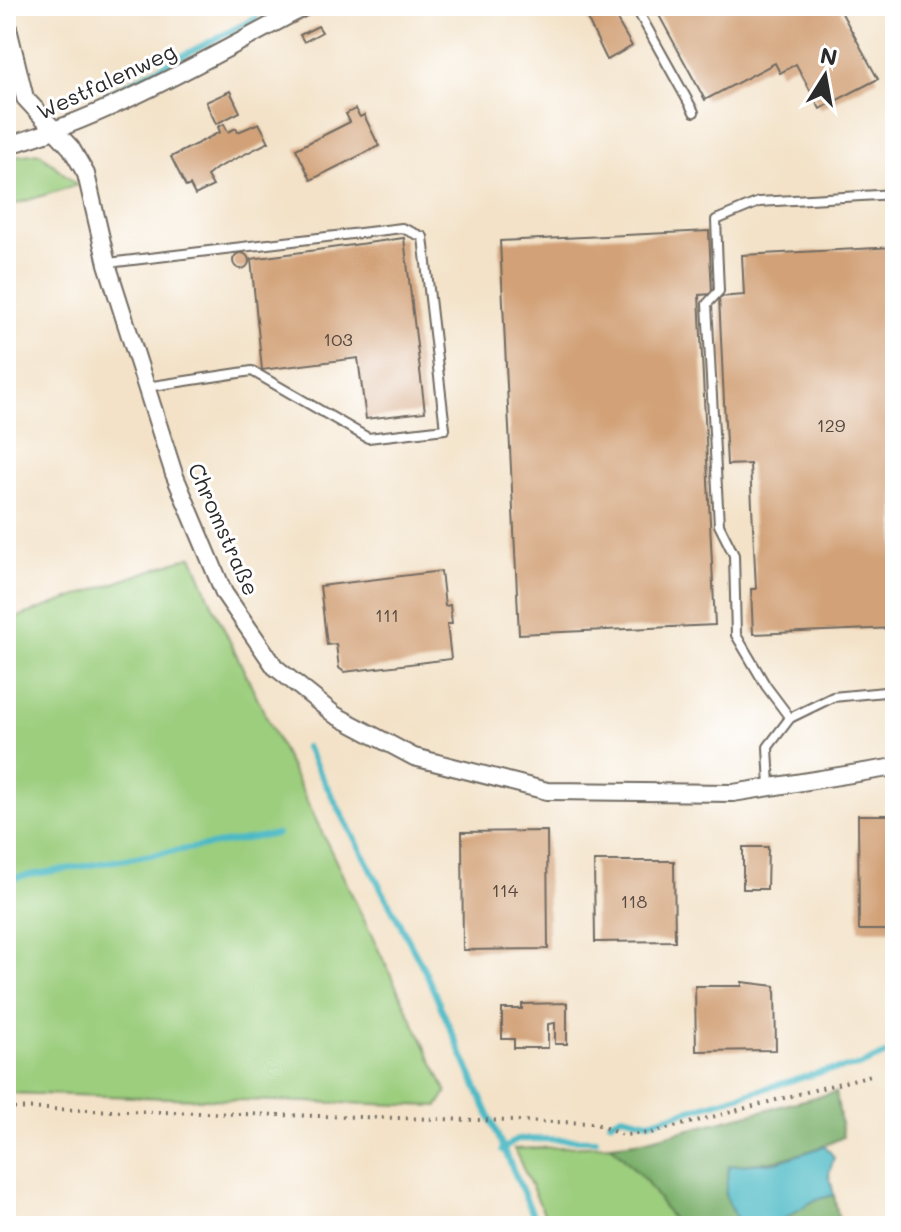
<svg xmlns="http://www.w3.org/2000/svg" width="901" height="1232" viewBox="0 0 901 1232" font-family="Mali,sans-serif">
<rect width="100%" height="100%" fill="#fff"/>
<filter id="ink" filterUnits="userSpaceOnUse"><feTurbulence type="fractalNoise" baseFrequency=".0125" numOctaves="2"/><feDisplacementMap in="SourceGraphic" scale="16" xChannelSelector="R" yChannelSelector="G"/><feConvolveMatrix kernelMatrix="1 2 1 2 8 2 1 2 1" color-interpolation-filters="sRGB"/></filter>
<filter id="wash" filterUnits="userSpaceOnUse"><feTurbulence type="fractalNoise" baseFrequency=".006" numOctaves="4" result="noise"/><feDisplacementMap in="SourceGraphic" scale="32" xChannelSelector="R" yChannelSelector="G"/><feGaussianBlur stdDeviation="1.8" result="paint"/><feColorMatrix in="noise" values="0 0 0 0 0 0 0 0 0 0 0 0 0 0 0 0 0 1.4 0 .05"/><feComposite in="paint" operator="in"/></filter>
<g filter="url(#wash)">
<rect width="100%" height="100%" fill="#f3e2c8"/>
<g fill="#9cce7e" stroke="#647c54" stroke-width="2">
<path d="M40,153L77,185L6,207V157Z"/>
<path d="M192,556L212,604L447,1092L438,1106L6,1093V621Z"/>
<path d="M611,1145L646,1181L677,1226H550L514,1149Z"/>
</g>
<path fill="#7db16d" stroke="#546e4c" stroke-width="2" d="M836,1092L843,1137C805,1156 771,1163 729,1166L774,1224L815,1200L834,1195L840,1226H677L646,1181L611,1145L643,1141Z"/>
<path fill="#4bb9c5" stroke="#3b7278" stroke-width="2" d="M825,1146L834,1157L829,1174L834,1195L815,1200L775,1224L737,1220L725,1195L729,1166L777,1162Z"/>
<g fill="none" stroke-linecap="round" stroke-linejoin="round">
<g stroke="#4bb9c5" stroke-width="6">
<path d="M102,97L256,18"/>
<path d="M306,747L424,969L538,1226"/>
<path d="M6,879L277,834"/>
<path d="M610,1122L622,1116L649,1122L825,1071L859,1066L895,1050"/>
<path d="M502,1150L518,1139L596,1140"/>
</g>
</g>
<g id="blocks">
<g fill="#d2a177">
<path d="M581,6H609L632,46L607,60Z"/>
<path d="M654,6H838L878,79L820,109L796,64L780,73L775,63L705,100Z"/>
<path d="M318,26L322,32L304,42L300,35Z"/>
<path d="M230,91L240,112L216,124L206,102Z"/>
<path d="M355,109L360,117L364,115L379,146L311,180L296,149L350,122L346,114Z"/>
<path d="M259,123L269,142L217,168L207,176L213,186L195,195L190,185L186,187L171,157L220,132L218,127L224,124L228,132L236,128L238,132Z"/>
<path d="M709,231L712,294L699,295L715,625L519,634L500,241Z"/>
<path d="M404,238L425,412L366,419L358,358L262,370L251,259Z"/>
<path d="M895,247V628L753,634L751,589H756L750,464L727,465L719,297L744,295L742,255Z"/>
<circle cx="241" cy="261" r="8"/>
<path d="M441,571L445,606L450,605L452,624H447L451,659L344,672L339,668L336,644L327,645L320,586Z"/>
<path d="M858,815H895V930H859Z"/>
<path d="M547,831L548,949L463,950L462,832Z"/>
<path d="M743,847H768L767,889H743Z"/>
<path d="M594,861H674L675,941L595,942Z"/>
<path d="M742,982L775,986L776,1050L696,1051L695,986H742Z"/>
<path d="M567,1003V1044H555V1023L548,1024V1048H514V1039H502V1009H522V1004Z"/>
</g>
</g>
</g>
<g filter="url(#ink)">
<use href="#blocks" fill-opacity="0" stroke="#716b62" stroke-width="2"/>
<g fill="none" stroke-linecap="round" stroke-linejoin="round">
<defs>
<g id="service">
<path d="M635,6L694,112"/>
<path d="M108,263L402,228L423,237L445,429L368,438L252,371L146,387"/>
<path d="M790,718L766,686L736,635L734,555L719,525L707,304L719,291L716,220L759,202L895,194"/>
<path d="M770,787L768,747L790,718L833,697L895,691"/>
</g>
<g id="minor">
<path d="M6,20L25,98L71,148L86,174L107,264L174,474L224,593L275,667L335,715L414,757L547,791L733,793L895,767"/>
<path d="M6,146C113,115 209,57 307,6"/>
</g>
</defs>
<use href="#service" stroke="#716b62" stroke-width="12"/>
<use href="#minor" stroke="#716b62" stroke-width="20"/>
<path stroke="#716b62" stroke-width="4" stroke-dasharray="2 6" stroke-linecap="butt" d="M6,1108L594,1123L622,1135L651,1133L871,1075"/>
<use href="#service" stroke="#fff" stroke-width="8"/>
<use href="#minor" stroke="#fff" stroke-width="16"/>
</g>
</g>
<g text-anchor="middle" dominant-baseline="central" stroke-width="6" stroke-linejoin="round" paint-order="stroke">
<g font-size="18" fill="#55483e">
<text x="338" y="339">103</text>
<text x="831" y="425">129</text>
<text x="387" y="615">111</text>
<text x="505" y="890">114</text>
<text x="634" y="901">118</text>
</g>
<g font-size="22" fill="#2b2b2b" stroke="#fff">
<text transform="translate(106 81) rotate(-25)">Westfalenweg</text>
<text transform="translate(224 529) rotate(66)">Chromstraße</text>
</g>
</g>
<rect width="901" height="1232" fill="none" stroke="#fff" stroke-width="32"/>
<g transform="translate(825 76) rotate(11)" stroke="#ffffff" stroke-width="6" paint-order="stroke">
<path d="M0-6L14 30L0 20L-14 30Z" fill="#2b2b2b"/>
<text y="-12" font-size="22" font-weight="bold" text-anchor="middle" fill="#2b2b2b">N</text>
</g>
</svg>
